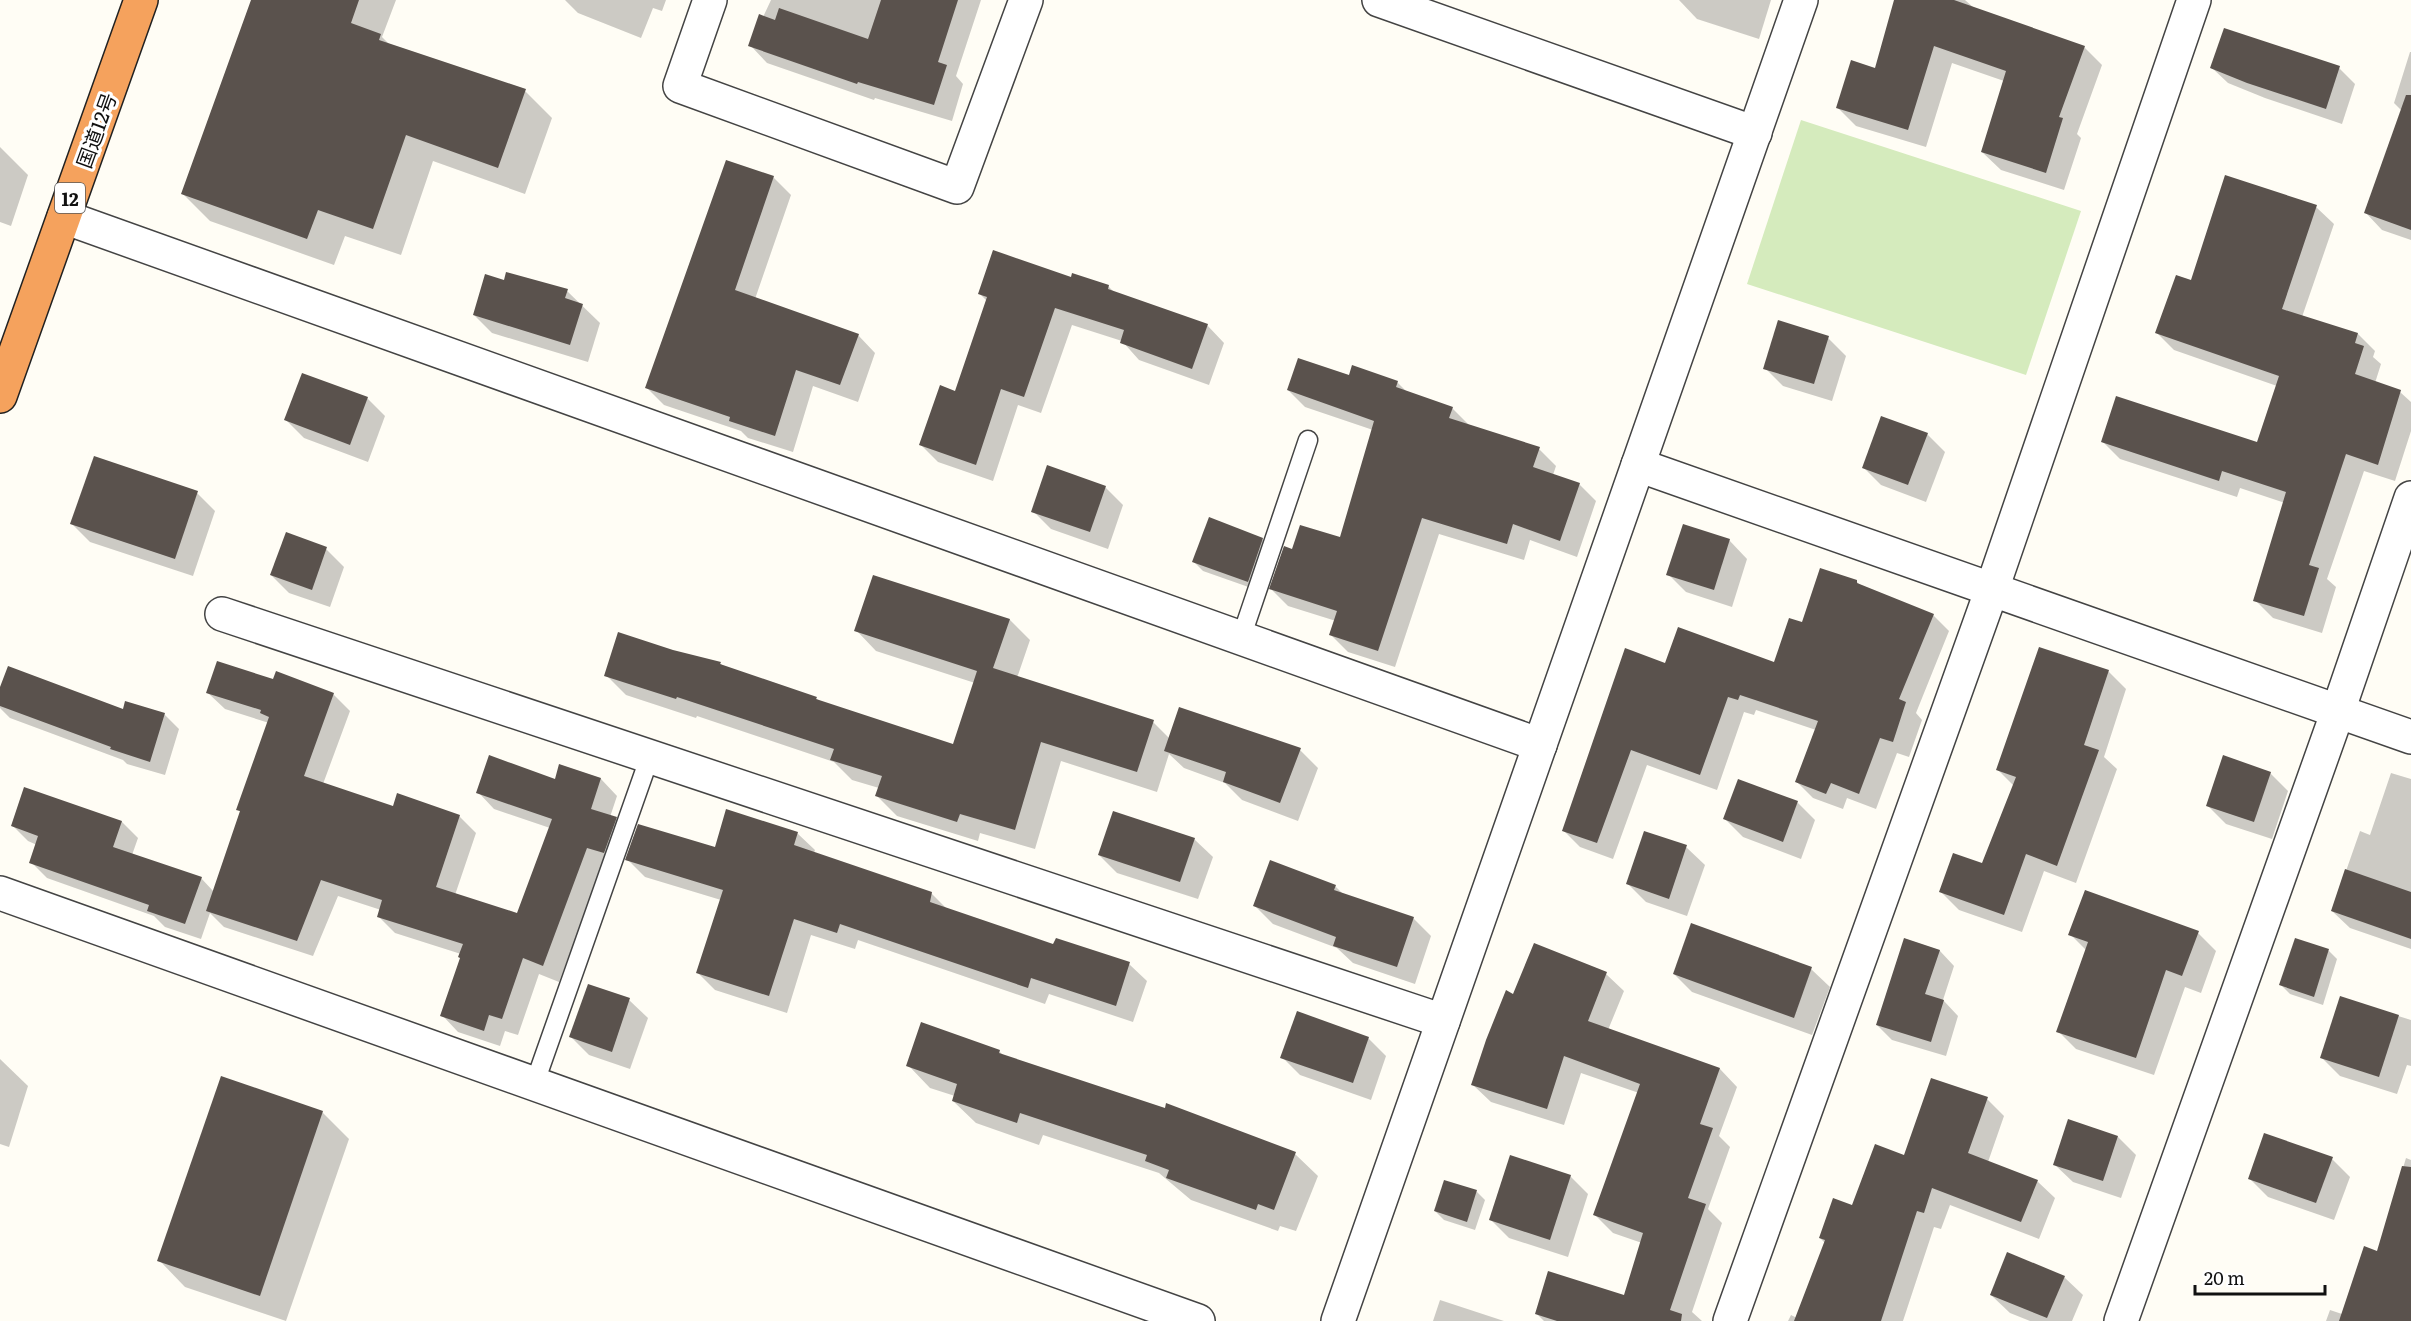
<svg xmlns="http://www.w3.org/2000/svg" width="2411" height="1321" viewBox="0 0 2411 1321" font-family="Literata,'Noto Sans JP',serif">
<rect width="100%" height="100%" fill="#fffdf5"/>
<path fill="#d5ebbd" d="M1801,120L2081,211L2026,375L1747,284Z"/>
<g fill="#0003">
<path d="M252,0H396L382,37L390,45L525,91L552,118L525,194L433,161L401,255L345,236L334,265L210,221L183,194Z"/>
<path d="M565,0H666L662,11L653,8L641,38L578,13Z"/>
<path d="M771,0H981L956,76L963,84L952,121L875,98L874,100L767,63L750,45Z"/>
<path d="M1679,0H1771L1759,39L1697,19Z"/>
<path d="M1896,0H1965L1974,8L2084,47L2102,65L2077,134L2081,138L2064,190L2001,170L1982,152L2004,81L1952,63L1926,147L1856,126L1838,108L1876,70Z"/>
<path d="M2410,52H2411V240L2382,230L2366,213L2402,111L2394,103Z"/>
<path d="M2211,67L2339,68L2355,84L2342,124L2265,98L2228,83Z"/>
<path d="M0,147L28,175L11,226L0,222Z"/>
<path d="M773,177L791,195L755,299L858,335L875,353L858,402L813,386L793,452L748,438L741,431L664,405L647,388Z"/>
<path d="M2316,207L2334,224L2302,317L2358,334L2375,351L2373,357L2381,364L2375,383L2400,392L2411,402V431L2395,481L2364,471L2327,579L2336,587L2322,633L2273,618L2255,600L2285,503L2240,488L2237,497L2120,459L2103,442L2258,444L2277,386L2174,350L2157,333L2192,282Z"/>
<path d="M1072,279L1108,286L1115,293L1207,325L1224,343L1209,385L1139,360L1122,341L1072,325L1041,413L1018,405L993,481L938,462L921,445L956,392L987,301L980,294Z"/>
<path d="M505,282L567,291L600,323L588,362L492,333L474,315Z"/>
<path d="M1828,338L1846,356L1832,401L1783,386L1765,368Z"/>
<path d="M1350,376L1397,382L1407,392L1452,408L1469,425L1539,449L1556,466L1553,475L1579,484L1596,501L1577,557L1530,540L1524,560L1439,534L1395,667L1348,652L1331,635L1336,621L1288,606L1271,589L1293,551L1341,539L1373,430L1305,407L1288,390Z"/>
<path d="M367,398L385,416L368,462L304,438L286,420Z"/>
<path d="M1927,434L1945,452L1926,502L1881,485L1863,467Z"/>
<path d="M1105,487L1123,505L1108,549L1051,529L1033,511Z"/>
<path d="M197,493L215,511L193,576L90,542L72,524Z"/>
<path d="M1262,539L1271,548L1257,590L1203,571L1194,562Z"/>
<path d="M1729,540L1747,559L1732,607L1686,592L1668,574Z"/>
<path d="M326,549L344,567L330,607L289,593L271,575Z"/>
<path d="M874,576L1010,620L1030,640L1017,678L1153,722L1170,739L1300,750L1318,768L1298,821L1242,800L1225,783L1184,768L1169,754L1157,792L1061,761L1035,849L980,833L978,841L897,816L877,796L879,788L852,780L834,762L697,716L696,718L626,695L606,675L673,652L720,663L723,666L816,698L820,702L954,746L975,683L876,651L856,630Z"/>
<path d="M1857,582L1861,586L1933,615L1949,631L1916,713L1922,720L1909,757L1897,753L1876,809L1847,798L1843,809L1813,798L1797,782L1816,730L1756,710L1754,715L1744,712L1717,790L1647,765L1613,859L1580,847L1563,830L1666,665L1775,664L1803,624Z"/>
<path d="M2108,671L2126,689L2104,757L2117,769L2076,883L2044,871L2022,932L1959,910L1941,892L1983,865L2014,786L1998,770Z"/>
<path d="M274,681L333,694L350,711L323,784L393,808L459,816L476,833L455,895L518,915L550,828L494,809L478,792L555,781L560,766L601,779L617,796L610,817L616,818L632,835L620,868L604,863L559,982L539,974L518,1035L505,1031L500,1046L458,1032L442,1015L462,959L461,954L395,933L378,916L381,910L338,896L313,956L224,927L210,913L201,939L165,927L154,916L47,878L31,862L37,845L28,841L12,825L25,789L122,822L138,838L132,855L201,878L214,892L241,812L238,810L269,723L225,709L208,693Z"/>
<path d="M0,692L124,711L164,714L179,729L165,775L127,764L123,760L10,718L0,708Z"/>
<path d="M2270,773L2288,791L2272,839L2226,824L2208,806Z"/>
<path d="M2391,773L2411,779V949L2350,928L2332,911L2360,831L2370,835Z"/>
<path d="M1797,802L1815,820L1801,859L1743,837L1725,819Z"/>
<path d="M797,833L815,850L814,853L931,893L948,910L1054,946L1129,964L1147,981L1133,1022L1049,994L1045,1004L858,940L855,949L811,935L787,1013L715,990L698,973L721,900L645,877L627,859L716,849Z"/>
<path d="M1194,839L1213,857L1198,899L1117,873L1099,855Z"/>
<path d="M1686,847L1705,865L1687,916L1646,902L1628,884Z"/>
<path d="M1335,886L1343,894L1413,918L1431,936L1415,984L1353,963L1337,948L1273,924L1255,906Z"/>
<path d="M1692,925L1811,969L1830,987L1812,1035L1692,992L1674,974Z"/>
<path d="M2198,933L2216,951L2201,993L2185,987L2154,1075L2076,1049L2058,1031L2087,951L2070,934Z"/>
<path d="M1905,940L1940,951L1954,966L1943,1000L1958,1016L1946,1056L1892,1040L1877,1025Z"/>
<path d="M2296,940L2329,951L2337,959L2323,1005L2290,994L2281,985Z"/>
<path d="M1606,974L1624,991L1608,1030L1720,1069L1737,1087L1719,1136L1730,1147L1708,1209L1722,1223L1692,1312L1702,1321H1544L1537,1314L1625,1297L1642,1243L1613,1233L1595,1215L1639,1093L1581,1073L1564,1125L1491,1102L1473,1085L1514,996Z"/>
<path d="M589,986L629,1000L648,1018L630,1069L589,1055L571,1037Z"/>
<path d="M2341,998L2411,1020V1066L2407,1065L2397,1094L2340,1076L2322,1058Z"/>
<path d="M1368,1038L1386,1056L1371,1100L1300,1075L1282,1057Z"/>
<path d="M999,1051L1005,1057L1295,1154L1318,1176L1296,1231L1280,1226L1278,1231L1191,1200L1159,1173L1043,1135L1039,1145L976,1123L953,1101L955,1096L930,1088L908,1065Z"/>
<path d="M0,1059L28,1086L9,1147L0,1144Z"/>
<path d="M1987,1099L2004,1116L1988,1162L2037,1181L2055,1198L2039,1239L1950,1205L1941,1229L1934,1227L1903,1321H1788L1791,1315L1797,1318L1825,1243L1820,1238L1905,1157Z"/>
<path d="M322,1112L349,1139L286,1321L185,1287L159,1260Z"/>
<path d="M2118,1137L2136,1155L2121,1198L2073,1182L2054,1164Z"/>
<path d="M2406,1158L2411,1160V1321H2326L2330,1310L2342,1314L2378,1252Z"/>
<path d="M2332,1159L2350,1177L2334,1220L2268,1197L2250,1179Z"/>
<path d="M1570,1176L1588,1194L1568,1257L1509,1238L1491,1220Z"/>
<path d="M1476,1191L1485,1200L1475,1230L1444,1220L1435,1211Z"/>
<path d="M2064,1277L2083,1295L2072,1321H2030L2010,1313L1991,1295Z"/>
<path d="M1440,1300L1504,1321H1433Z"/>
</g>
<g fill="#5a524d">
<path d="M251,0H359L351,23L381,34L379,40L526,89L498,168L406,135L373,229L318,210L307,239L181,194Z"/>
<path d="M881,0H958L938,62L947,65L934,105L858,82L857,84L748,46L759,14L775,20L779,8L868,39Z"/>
<path d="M1894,0H1954L2085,46L2059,117L2063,118L2046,173L1981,152L2006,71L1934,46L1908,130L1836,108L1851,60L1875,68Z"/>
<path d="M2224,28L2340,66L2326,109L2247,83L2210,68Z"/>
<path d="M2406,95H2411V230L2364,213Z"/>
<path d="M726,160L774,176L735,290L859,334L840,385L796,370L775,436L729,421L730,417L645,388Z"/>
<path d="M2225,175L2317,205L2282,309L2358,333L2355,343L2364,346L2355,374L2401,390L2378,465L2346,454L2309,565L2319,568L2304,616L2253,601L2286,492L2222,471L2219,481L2101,442L2116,396L2257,442L2279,376L2155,333L2176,275L2191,280Z"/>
<path d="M993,250L1071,277L1072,273L1109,285L1108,289L1208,324L1192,369L1120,343L1124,330L1055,308L1024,397L1001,389L976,465L919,445L940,385L955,391L987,297L978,294Z"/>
<path d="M506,272L568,289L565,298L583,304L570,345L473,315L485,274L504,280Z"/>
<path d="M1778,320L1829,336L1814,384L1763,369Z"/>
<path d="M1298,358L1349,375L1352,365L1398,381L1396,387L1453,407L1449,418L1540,447L1533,467L1580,483L1560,541L1513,524L1507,544L1422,518L1378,651L1329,635L1337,611L1269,589L1284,546L1292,549L1300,525L1340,537L1374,421L1287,390Z"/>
<path d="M302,373L368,397L350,445L284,420Z"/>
<path d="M1881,416L1928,433L1908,485L1862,468Z"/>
<path d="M94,456L198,491L175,559L70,524Z"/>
<path d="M1047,465L1106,486L1090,532L1031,512Z"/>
<path d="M1209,517L1263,538L1248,582L1192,562Z"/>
<path d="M1683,524L1730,539L1714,590L1666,575Z"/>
<path d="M286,532L327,547L312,590L270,575Z"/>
<path d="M1820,568L1857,580V583L1934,614L1899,699L1906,702L1893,742L1880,738L1859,794L1831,783L1826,794L1795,782L1818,721L1740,695L1738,700L1728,697L1700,775L1631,750L1597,843L1562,831L1625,648L1665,663L1678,627L1774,662L1789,618L1802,622Z"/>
<path d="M873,575L1010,619L993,668L1154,720L1137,772L1041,742L1015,830L960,814L957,822L875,796L882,776L830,760L834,749L677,697L676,699L604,676L618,632L673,650L721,662L720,664L817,697L816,699L953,744L977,671L854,631Z"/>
<path d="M2039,647L2109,670L2084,745L2099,750L2057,866L2026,854L2004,915L1939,892L1953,853L1982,863L2016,777L1996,770Z"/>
<path d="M217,661L273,679L276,671L334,693L304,776L393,806L397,793L460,815L436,887L517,913L552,819L476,793L489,755L555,779L559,764L601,778L591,809L617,817L604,853L587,848L543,966L523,958L502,1019L489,1015L484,1031L440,1016L460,958L458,957L463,944L377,917L382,900L321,880L297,941L206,911L240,811L236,810L269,717L260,713L261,710L206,693Z"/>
<path d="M8,666L123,709L125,701L165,713L150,762L110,749L111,747L0,706V687Z"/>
<path d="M1179,707L1301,748L1280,803L1223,782L1226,772L1164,751Z"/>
<path d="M2223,755L2271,772L2254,822L2206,806Z"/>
<path d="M1738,779L1798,801L1783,842L1723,819Z"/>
<path d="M24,787L122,821L113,847L202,877L185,924L147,911L149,905L29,863L38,836L11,826Z"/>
<path d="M726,809L798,832L794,845L932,892L930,902L1053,944L1056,938L1130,962L1116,1006L1031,978L1028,988L840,924L837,933L794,919L769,996L696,973L723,890L625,860L638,824L715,847Z"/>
<path d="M1113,811L1195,838L1180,882L1098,855Z"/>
<path d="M1644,831L1687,845L1669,899L1626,884Z"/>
<path d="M1270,860L1336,885L1334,890L1414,917L1397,967L1333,946L1336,937L1253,906Z"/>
<path d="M2345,869L2411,892V939L2331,911Z"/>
<path d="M2085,890L2199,931L2182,976L2166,970L2136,1058L2056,1032L2088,942L2068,935Z"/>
<path d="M1691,923L1812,967L1794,1018L1673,974Z"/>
<path d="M1904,938L1940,950L1925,994L1944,1000L1931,1042L1876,1025Z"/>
<path d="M2295,938L2329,949L2314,997L2279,985Z"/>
<path d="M1534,943L1607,972L1588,1021L1720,1068L1700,1124L1713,1128L1688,1198L1706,1204L1670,1310L1682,1314L1681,1321H1557L1535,1314L1548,1271L1624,1295L1643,1233L1593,1215L1640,1084L1564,1056L1547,1109L1471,1085L1486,1040L1506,990L1513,994Z"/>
<path d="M588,984L630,998L612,1052L569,1037Z"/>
<path d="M2340,996L2399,1015L2379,1077L2320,1058Z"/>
<path d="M1297,1011L1369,1037L1353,1083L1280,1058Z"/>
<path d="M921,1022L1000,1050L999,1053L1165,1108L1166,1103L1296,1152L1274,1210L1258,1204L1256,1210L1166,1178L1169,1170L1145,1161L1147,1155L1020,1113L1017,1123L952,1101L957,1084L906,1066Z"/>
<path d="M221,1076L323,1111L260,1296L157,1261Z"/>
<path d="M1931,1078L1988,1097L1968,1153L2038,1180L2021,1222L1932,1188L1924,1213L1917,1211L1881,1321H1794L1825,1240L1819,1238L1833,1198L1852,1205L1875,1144L1904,1155Z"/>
<path d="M2068,1119L2118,1136L2103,1181L2053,1165Z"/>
<path d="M2264,1133L2333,1157L2316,1203L2248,1179Z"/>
<path d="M1510,1155L1571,1175L1550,1240L1489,1220Z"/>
<path d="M2402,1166L2411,1167V1321H2339L2364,1246L2377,1251Z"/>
<path d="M1444,1180L1477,1190L1467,1222L1434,1211Z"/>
<path d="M2007,1252L2065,1276L2047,1318L1990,1295Z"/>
</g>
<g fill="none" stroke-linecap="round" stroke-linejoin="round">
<defs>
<g id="lane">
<path d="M1241,638L1308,440"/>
<path d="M534,1085L650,756"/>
</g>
<g id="street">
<path d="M710,0L680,86L957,187L1026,0"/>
<path d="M1379,0L1755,133"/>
<path d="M64,217L1540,745"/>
<path d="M1638,465L2411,737"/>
<path d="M222,614L1443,1021"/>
<path d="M0,893L1198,1321"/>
<path d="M1338,1321L1801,0"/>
<path d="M1730,1321L1992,589L2194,0"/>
<path d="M2121,1321L2338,711L2411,498"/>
</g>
<path id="highway" d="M0,396L141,0"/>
</defs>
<use href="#lane" stroke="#444" stroke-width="21"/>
<use href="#street" stroke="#444" stroke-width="36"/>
<use href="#highway" stroke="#222" stroke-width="36"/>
<use href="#lane" stroke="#fff" stroke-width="18"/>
<use href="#street" stroke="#fff" stroke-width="33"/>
<use href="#highway" stroke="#f5a25d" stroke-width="33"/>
</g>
<g text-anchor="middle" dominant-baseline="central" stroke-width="6" stroke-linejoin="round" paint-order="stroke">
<rect fill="#fff" stroke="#585858" stroke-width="1.5" x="55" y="183" width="30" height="30" rx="4.5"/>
<g font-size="18" font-weight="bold" fill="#111">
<text x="70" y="198">12</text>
</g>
<g font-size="20" fill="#111" stroke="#fff">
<text transform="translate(95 130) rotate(-70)">国道12号</text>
</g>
</g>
<path d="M2195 1285v9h130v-9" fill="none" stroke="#111111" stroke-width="3"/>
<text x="2204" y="1285" font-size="18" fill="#111111" stroke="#ffffff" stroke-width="4.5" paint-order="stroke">20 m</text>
</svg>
